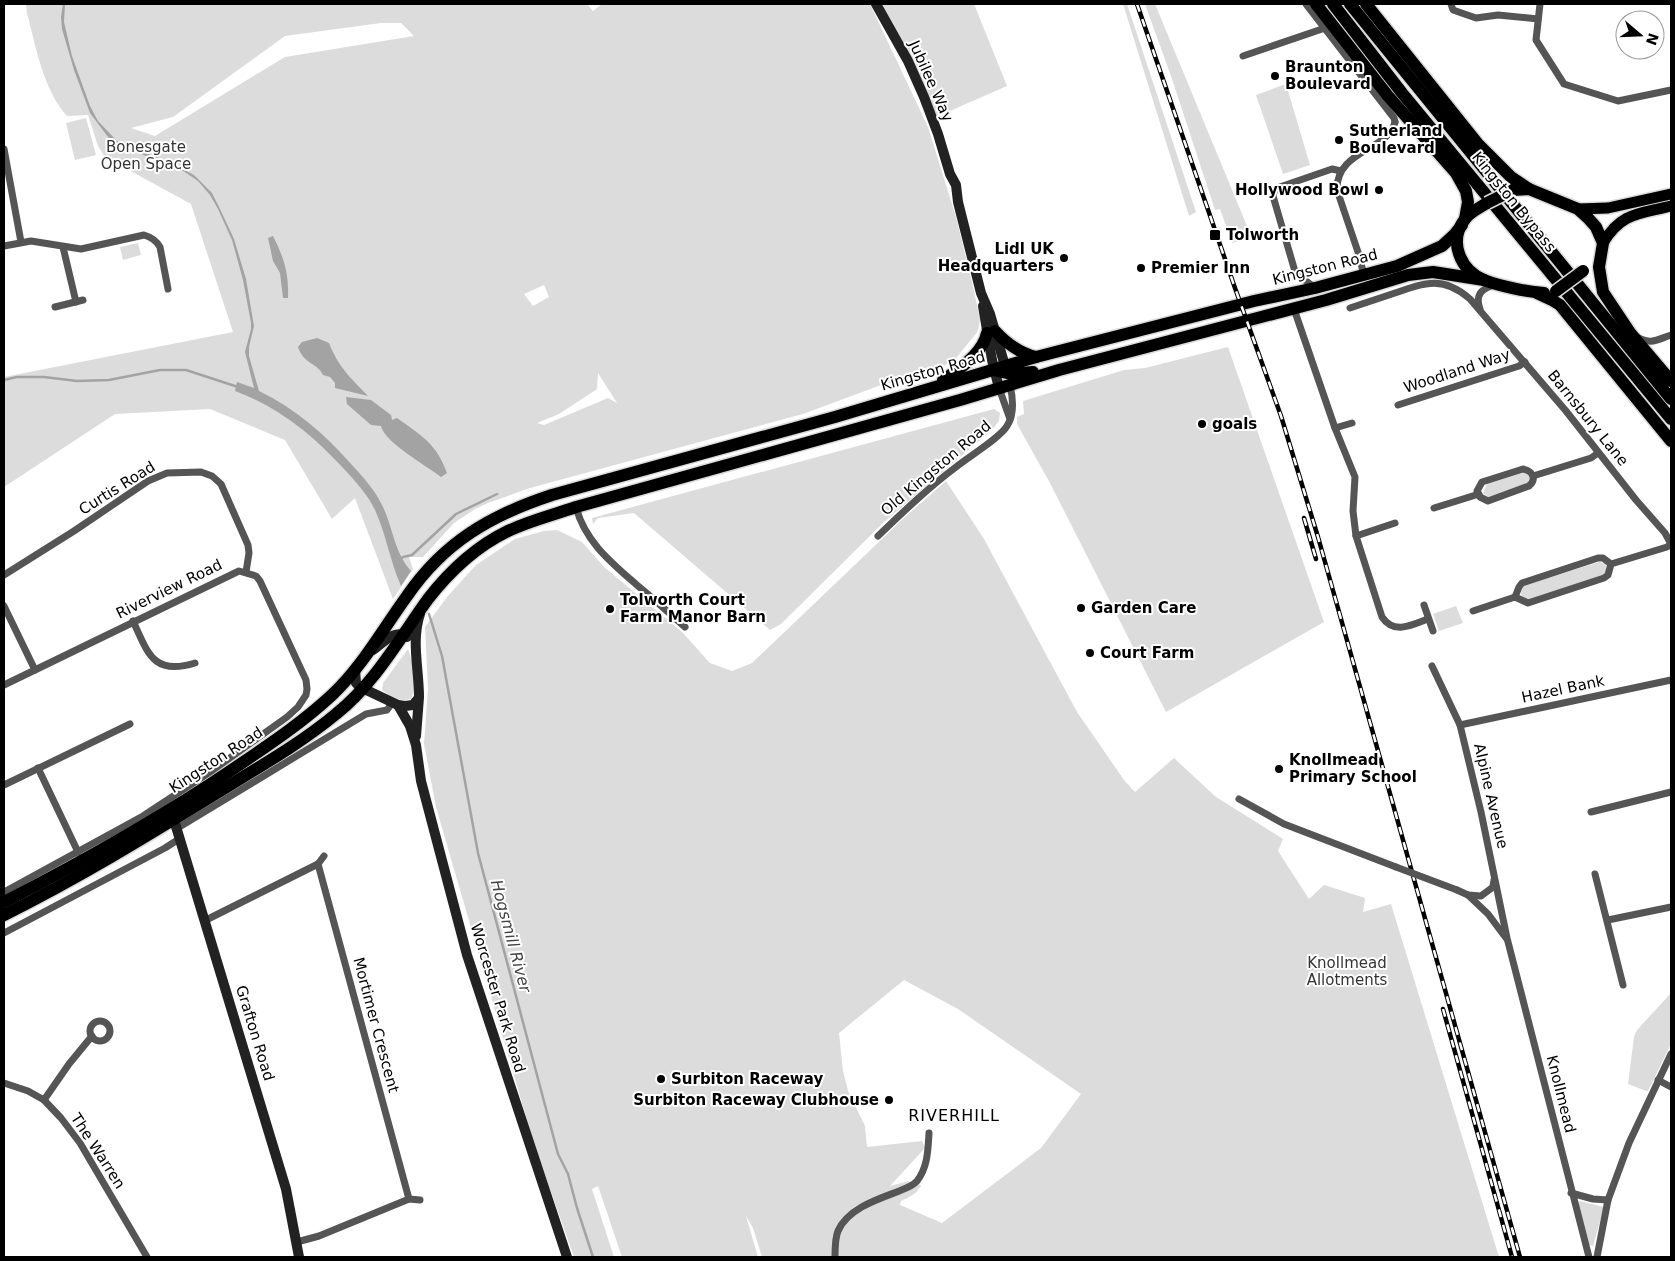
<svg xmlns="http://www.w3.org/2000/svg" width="1675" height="1261" viewBox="0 0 1675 1261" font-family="'DejaVu Sans',sans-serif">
<rect width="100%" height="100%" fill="#fff"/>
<g fill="#dcdcdc" fill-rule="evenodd">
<path d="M26,4H587L593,11L602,4H870L928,127L956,217L971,278L980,319L978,331L957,357L937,371L881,385L803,414L530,488L488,503L475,509L454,523L423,557H409L413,569L393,599L355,498L332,519L285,440L210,409L115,414L4,487V377L233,332L191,204L105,157L98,146L88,115L67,116C43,89 36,47 27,13ZM381,23H401L414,36L285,57L155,136L131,128L173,117L285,36ZM544,285L549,297L533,306L524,294ZM598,373L617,403L608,398L544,425L537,423L559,414L597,389Z"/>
<path d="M881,4H974L1007,86L936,117L906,47Z"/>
<path d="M1123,4H1127L1196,212L1189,216Z"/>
<path d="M1145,4H1155L1252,238L1232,243L1220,209L1215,210L1171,76Z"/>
<path d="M1286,84L1310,165L1283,174L1256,95Z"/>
<path d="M86,118L96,155L75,160L66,123Z"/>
<path d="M138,243L141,255L123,260L120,247Z"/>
<path d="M1228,347L1324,622L1166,712L1050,483L1017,424V417L1024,414L1023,401L1124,370L1145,368Z"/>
<path d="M994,409L1000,413L999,421L993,429L883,523L781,624L770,630L634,513L598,518L593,524L592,518Z"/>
<path d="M1523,473H1527L1531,476L1527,485L1490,498L1483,493L1487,484Z"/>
<path d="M946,481L984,539L1077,712L1124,780L1135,792L1174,758L1216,797L1283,839L1278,851L1309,899L1324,885L1365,898L1363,912L1391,904L1499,1257H762L753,1228L746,1216L758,1257H622L598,1186L592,1189L614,1257H574L533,1141L436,807L424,744L428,689L425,627L447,597L476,565L515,539L544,531L557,530L582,542L604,567L682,632L710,663L732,671L752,663L905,517ZM904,980L958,1009L1081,1094L1041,1148L942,1223L900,1205L901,1201C910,1197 916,1194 921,1186L919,1184L914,1186L909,1181L890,1186L925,1148L922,1141L867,1147L865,1126L848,1091L843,1071L839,1033Z"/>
<path d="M1599,562L1605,563L1607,567L1606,572L1602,575L1531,600L1523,599C1520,594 1521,589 1525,585Z"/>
<path d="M1456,606L1463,623L1439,631L1433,614Z"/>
<path d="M408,649C413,661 417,688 411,699C401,702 390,697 382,690L383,683Z"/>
<path d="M1671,993V1044L1648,1091H1646L1628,1084L1634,1037L1637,1030Z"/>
<path d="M1580,1201L1604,1207L1593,1246L1589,1245L1578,1203Z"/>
</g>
<g fill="#a3a3a3">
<path d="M63,4H65L64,22L72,56L90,106L98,121L117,141L171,163L194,175L212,193L220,209L234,239L246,279L254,326L249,347V356L259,391C296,409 325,434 352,465C363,477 375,490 382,505C393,527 394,552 411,571L401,586C390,561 386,534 375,510C368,495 356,482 345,470C313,435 279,407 235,391L237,382L254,388L245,352L251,329V323L243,280L232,240L218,209L210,195L198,181L182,170L116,144L108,137L90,113L74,70L62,29L61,17Z"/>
<path d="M273,236C284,258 289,273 288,298H283L280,273L273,261L268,238Z"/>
<path d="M317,338L329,343C339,368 350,377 368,396L335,388V383L330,377L323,375C317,362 304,365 298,347L302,342Z"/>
<path d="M346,397L371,400L391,415L392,420L397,418C422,436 436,443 447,473L441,477C427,466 384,442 381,426L371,425L347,404Z"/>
</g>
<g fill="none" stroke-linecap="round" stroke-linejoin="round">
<g stroke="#a3a3a3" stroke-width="2.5">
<path d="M4,380L17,377H44L77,381L109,380L160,370H186L238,387"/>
<path d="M399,560L403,557L412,555L456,514L497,494"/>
<path d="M429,614L442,656L478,853L558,1154L568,1174L577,1208L593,1257"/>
</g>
<defs>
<g id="primary">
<path d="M1578,209L1608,208L1671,194"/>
<path d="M1603,243C1621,212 1640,214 1671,206"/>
</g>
<g id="highway">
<path d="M1316,4L1388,96L1456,173L1466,191L1468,202L1465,219"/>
<path d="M1333,4L1402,93L1671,419"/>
<path d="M1350,4L1671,399"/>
<path d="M1366,4L1478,144L1511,177L1529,189"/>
<path d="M1513,190L1529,189L1578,209L1588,218L1596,227L1603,243L1599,267L1603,292L1631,334L1671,381"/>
<path d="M1487,203C1479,208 1470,212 1465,219C1448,241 1460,270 1484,280C1499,286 1528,292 1544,293"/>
<path d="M1537,293L1552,300L1560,305L1671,441"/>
<path d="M995,331C1007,344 1019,353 1036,357"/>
<path d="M994,370L1011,374L1033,372"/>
<path d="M943,380C959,370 983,353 987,333"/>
<path d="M4,902C86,860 166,815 242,763C273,742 304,721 332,695C362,667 383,629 407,596C444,542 491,515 552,495L835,417L1036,357L1254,301L1315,288L1397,266L1442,246L1454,235L1462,225"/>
<path d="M4,915C77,879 147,836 217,793C257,768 300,744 336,714C375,683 399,639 428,599C449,572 477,546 508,531C529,521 553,515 576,507L960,400L1059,370L1326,300L1408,275L1433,272L1484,280"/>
</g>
</defs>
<use href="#primary" stroke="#dbdbdb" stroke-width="14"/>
<use href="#highway" stroke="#dbdbdb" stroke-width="15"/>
<g stroke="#555" stroke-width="7">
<path d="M1306,4L1394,118L1395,122"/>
<path d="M1451,4L1453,10L1476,18L1498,15L1538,19"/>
<path d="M1540,4L1536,40L1564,84L1618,101L1671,90"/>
<path d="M1243,56L1325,28"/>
<path d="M4,149L21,242"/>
<path d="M4,246L31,241L81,249L144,235C151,237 156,240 160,247L168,289"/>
<path d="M63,247L76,302"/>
<path d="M1364,275L1358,252L1337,190C1336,150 1388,151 1395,122"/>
<path d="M1315,288L1296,273L1294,268L1273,196L1274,192L1277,188L1332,169L1341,171"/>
<path d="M55,307L83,300"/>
<path d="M1350,308C1365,303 1380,298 1395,293C1426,282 1444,276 1470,299L1566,411L1636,500L1665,533L1671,544"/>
<path d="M1294,309L1335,428L1355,477L1353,511L1356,536L1382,617C1394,635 1412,625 1428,619"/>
<path d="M1480,309C1475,295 1481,289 1494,285"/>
<path d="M1637,337C1652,345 1656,340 1671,335"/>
<path d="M999,388L1010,419"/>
<path d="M1398,405L1519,366L1525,362"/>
<path d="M1335,428L1352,423"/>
<path d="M1523,469C1533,471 1537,479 1529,486L1488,501L1480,497L1477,491L1482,482Z"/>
<path d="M1533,476L1591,458L1598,453"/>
<path d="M576,507C585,542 612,563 638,586C654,599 669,613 685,627"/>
<path d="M1434,508L1479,494"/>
<path d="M878,536C903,512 928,488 956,467C968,457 1000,438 1007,426C1015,414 1013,398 1010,385"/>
<path d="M1356,536L1395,523"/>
<path d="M1611,564L1603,558H1598L1522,583L1519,587L1515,597L1528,603L1604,578L1608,575L1611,564L1667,547L1671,544"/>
<path d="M4,575L74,531L148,481L167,473L201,472L212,476L221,484L248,545L249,553L246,572"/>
<path d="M1424,605L1433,631"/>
<path d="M4,606L35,670"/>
<path d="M1473,611L1515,597"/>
<path d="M133,621C148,653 153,676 195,663"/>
<path d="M1432,666L1460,725L1481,812L1507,938L1589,1257"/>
<path d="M4,685L239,571L256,576L260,581L306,680L307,689L306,695L298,707L287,717L213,770L143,816L4,892"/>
<path d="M1460,725L1671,680"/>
<path d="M38,768L78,852"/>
<path d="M4,785L130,724"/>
<path d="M1239,799L1284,824L1396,867"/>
<path d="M1591,812L1671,792"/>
<path d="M176,829L366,714L387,710L393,702"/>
<path d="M318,864L324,856"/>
<path d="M1595,874L1623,985"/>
<path d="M1457,890L1468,895L1481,896L1493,887L1494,880"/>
<path d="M1468,895L1488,914L1506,938"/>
<path d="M1608,920L1671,907"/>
<path d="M204,921L318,864L409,1199L319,1236L297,1242"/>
<path d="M4,933L165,848L179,839"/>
<circle cx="100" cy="1031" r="10"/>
<path d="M1658,1080L1671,1087"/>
<path d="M4,1083L28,1091L44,1100L61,1118L80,1143L147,1257"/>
<path d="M44,1100L69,1064L92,1036"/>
<path d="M1571,1193L1593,1199L1608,1200"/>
<path d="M409,1199L420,1200"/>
<path d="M835,1257C835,1249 835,1238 838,1231C847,1210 875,1200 894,1193C901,1190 912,1187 917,1181C928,1167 928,1149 929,1133"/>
<path d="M1597,1257L1608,1200L1629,1143L1671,1054"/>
</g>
<g stroke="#222" stroke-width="10">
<path d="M876,4L908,61L924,97L938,134L950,174L956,185L958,202L981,293L990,314L1007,373"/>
<path d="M983,306L992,360L999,388"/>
<path d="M373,650C383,643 395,628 407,637"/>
<path d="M355,669L356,683L360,687L398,705L405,706L413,705L418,699"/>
<path d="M398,705L410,726L416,745L421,781L467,955L567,1257"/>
<path d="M416,736C417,723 418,710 419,697C419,669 411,641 420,614"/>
<path d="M174,820L286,1189L299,1257"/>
</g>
<use href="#primary" stroke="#000" stroke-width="11"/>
<use href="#highway" stroke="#000" stroke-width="12"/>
<defs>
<g id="rail">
<path d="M1137,4L1235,288L1281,416L1318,537L1520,1257"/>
<path d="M1304,518L1316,559"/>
<path d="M1443,1009L1512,1257"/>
</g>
</defs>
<use href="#rail" stroke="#000" stroke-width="4.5"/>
<use href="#rail" stroke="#fff" stroke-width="2.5" stroke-dasharray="8" stroke-linecap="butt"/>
<defs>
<g id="highway-bridge">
<path d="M1487,203L1513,190"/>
<path d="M1556,291L1583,271"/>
</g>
</defs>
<use href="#highway-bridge" stroke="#dbdbdb" stroke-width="15" stroke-linecap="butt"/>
<path stroke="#555" stroke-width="7" d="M1396,867L1457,890"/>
<use href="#highway-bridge" stroke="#000" stroke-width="12"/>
</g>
<g fill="#000" stroke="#fff" stroke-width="2">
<circle cx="1275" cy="76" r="5"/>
<circle cx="1339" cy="140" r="5"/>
<circle cx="1379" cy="190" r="5"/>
<rect x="1209" y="229" width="12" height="12" rx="2.5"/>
<circle cx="1064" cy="258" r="5"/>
<circle cx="1141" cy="268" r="5"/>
<circle cx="1202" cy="424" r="5"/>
<circle cx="1081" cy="608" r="5"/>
<circle cx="610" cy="609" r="5"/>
<circle cx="1090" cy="653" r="5"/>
<circle cx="1279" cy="769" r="5"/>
<circle cx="661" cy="1079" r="5"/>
<circle cx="889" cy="1100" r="5"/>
</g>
<g text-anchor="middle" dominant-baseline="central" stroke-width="4" stroke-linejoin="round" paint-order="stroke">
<g font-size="15" font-weight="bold" fill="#000" stroke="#fff" text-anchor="start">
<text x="1285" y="67">Braunton<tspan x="1285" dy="17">Boulevard</tspan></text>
<text x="1349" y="131">Sutherland<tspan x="1349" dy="17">Boulevard</tspan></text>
<text x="1369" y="190" text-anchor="end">Hollywood Bowl</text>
<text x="1226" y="235">Tolworth</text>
<text x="1054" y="249" text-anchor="end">Lidl UK<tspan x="1054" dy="17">Headquarters</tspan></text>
<text x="1151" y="268">Premier Inn</text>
<text x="1212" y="424">goals</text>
<text x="620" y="600">Tolworth Court<tspan x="620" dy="17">Farm Manor Barn</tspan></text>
<text x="1091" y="608">Garden Care</text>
<text x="1100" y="653">Court Farm</text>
<text x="1289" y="760">Knollmead<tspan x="1289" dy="17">Primary School</tspan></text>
<text x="671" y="1079">Surbiton Raceway</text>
<text x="879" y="1100" text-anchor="end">Surbiton Raceway Clubhouse</text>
</g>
<g font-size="15" fill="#000" stroke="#fff">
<text transform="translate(931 81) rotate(66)">Jubilee Way</text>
<text transform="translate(1514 202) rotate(51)">Kingston Bypass</text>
<text transform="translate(1325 267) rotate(-14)">Kingston Road</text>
<text transform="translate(933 371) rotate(-16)">Kingston Road</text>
<text transform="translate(1457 371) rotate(-18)">Woodland Way</text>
<text transform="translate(1588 418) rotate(51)">Barnsbury Lane</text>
<text transform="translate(936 468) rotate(-40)">Old Kingston Road</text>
<text transform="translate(117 488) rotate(-32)">Curtis Road</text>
<text transform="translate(169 589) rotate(-26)">Riverview Road</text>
<text transform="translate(1563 689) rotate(-12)">Hazel Bank</text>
<text transform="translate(216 760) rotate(-33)">Kingston Road</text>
<text transform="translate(1491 796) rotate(77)">Alpine Avenue</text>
<text transform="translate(498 998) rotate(73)">Worcester Park Road</text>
<text transform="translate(376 1025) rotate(75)">Mortimer Crescent</text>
<text transform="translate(255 1033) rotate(73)">Grafton Road</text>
<text transform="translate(1561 1094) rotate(76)">Knollmead</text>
<text transform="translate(98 1151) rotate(57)">The Warren</text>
</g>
<g font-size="15" fill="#333" stroke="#fff">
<text x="146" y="147">Bonesgate<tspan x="146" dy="17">Open Space</tspan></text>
<text x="1347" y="963">Knollmead<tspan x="1347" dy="17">Allotments</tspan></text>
</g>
<g font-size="16" font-style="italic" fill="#444" stroke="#fff">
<text transform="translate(511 936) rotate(75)">Hogsmill River</text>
</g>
<g font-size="16" letter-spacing="1" fill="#000" stroke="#fff">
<text x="954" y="1115">RIVERHILL</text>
</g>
</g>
<rect width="1675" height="1261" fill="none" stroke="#000000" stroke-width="10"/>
<g transform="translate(1640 35) rotate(109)"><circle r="24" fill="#ffffff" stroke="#999999"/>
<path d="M0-4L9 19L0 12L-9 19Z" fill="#000000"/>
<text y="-8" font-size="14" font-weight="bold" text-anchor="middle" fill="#000000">N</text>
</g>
</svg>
